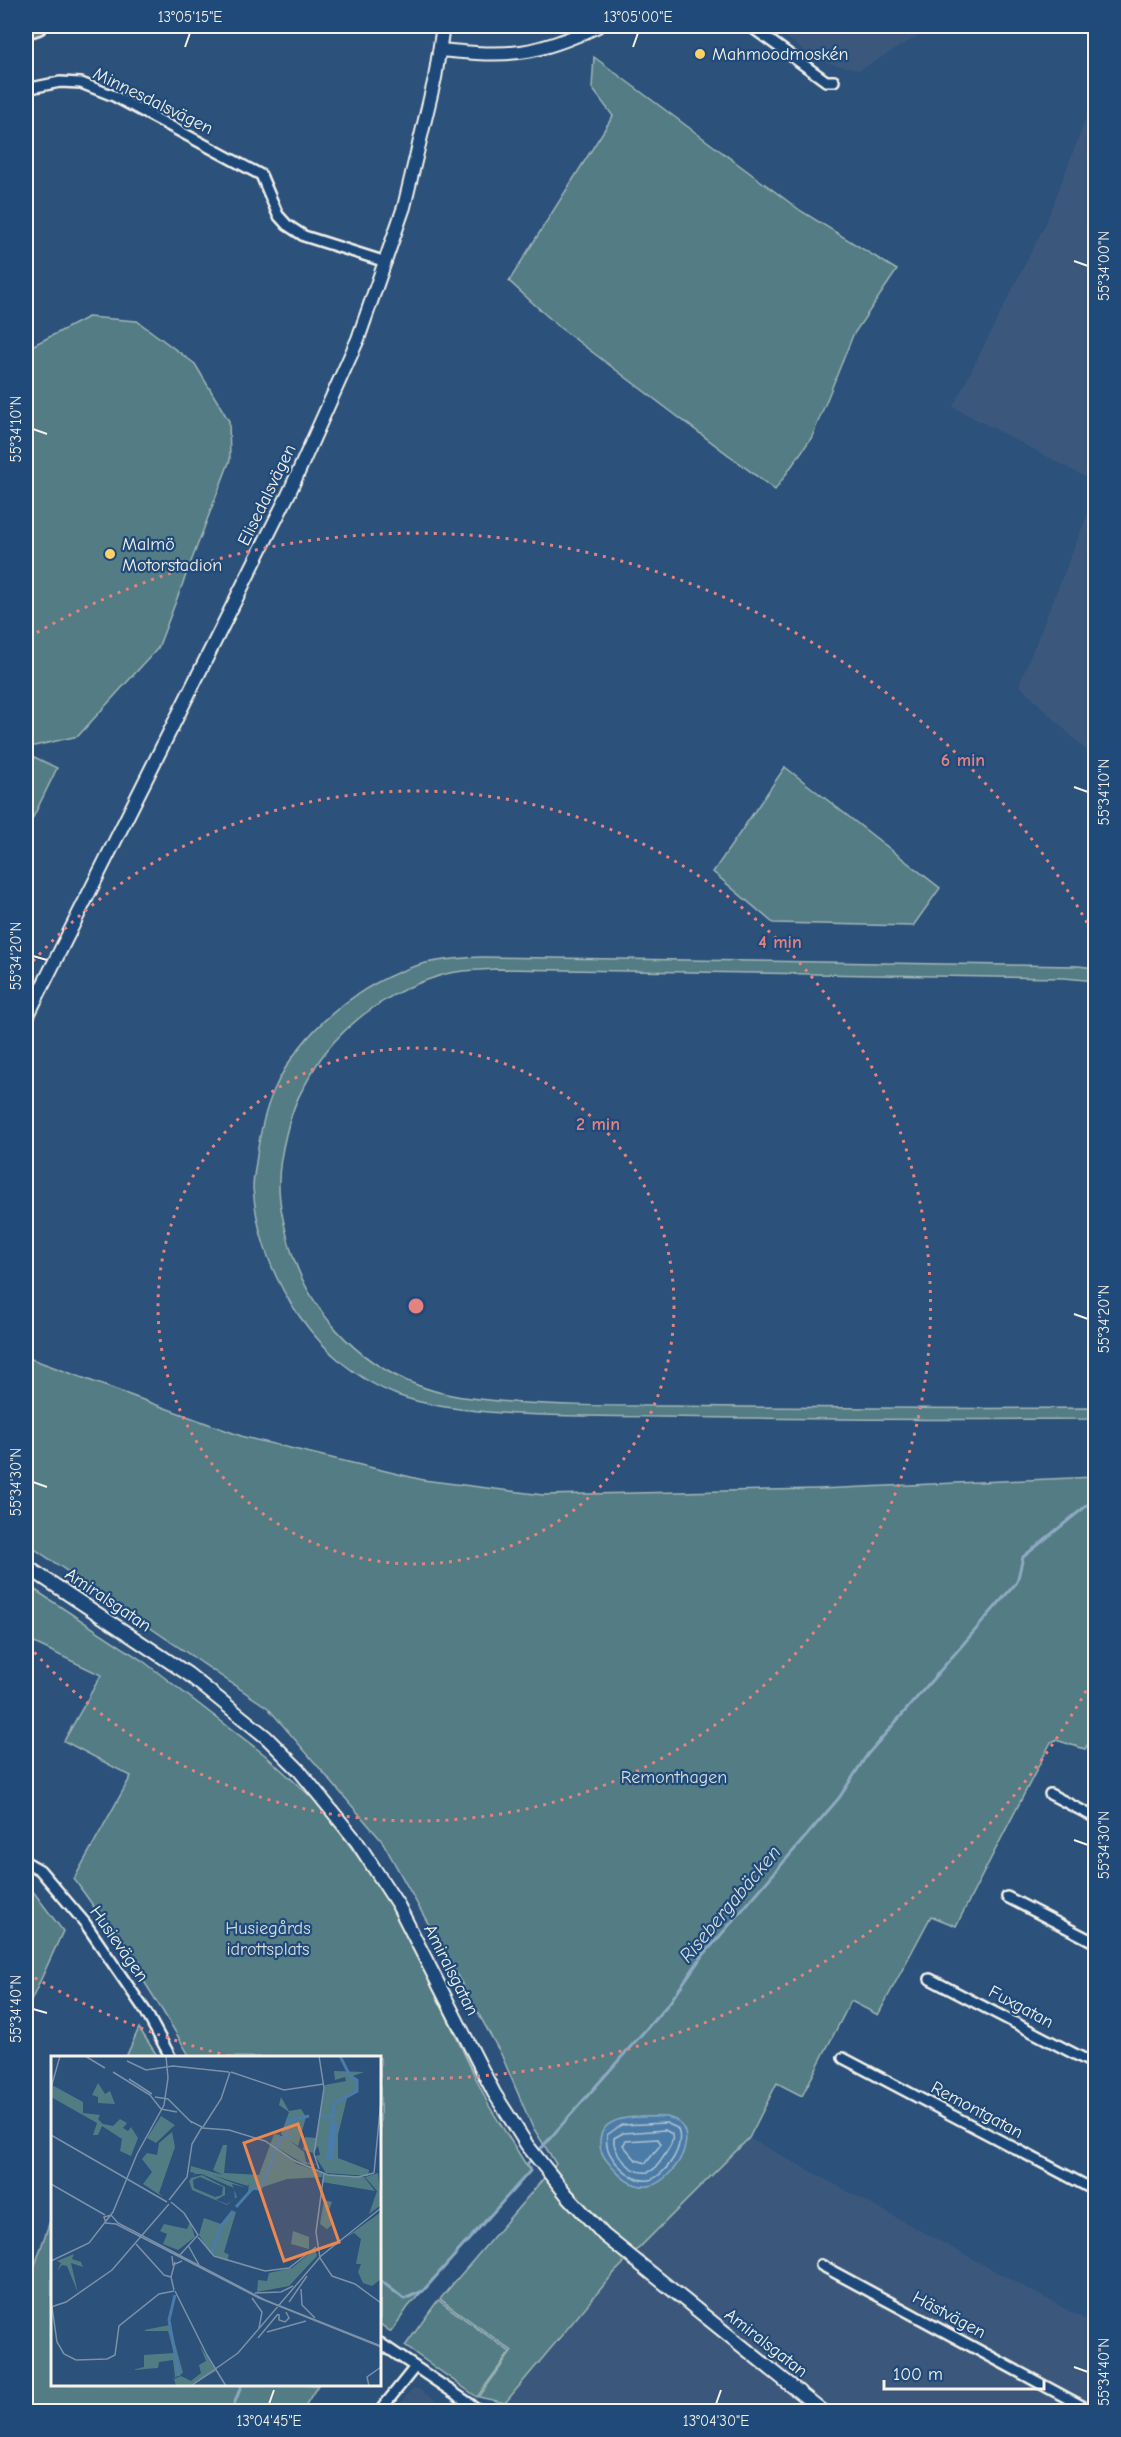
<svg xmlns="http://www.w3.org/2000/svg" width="1121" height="2437" viewBox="0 0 1121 2437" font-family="'Comic Neue',sans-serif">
<rect width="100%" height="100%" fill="#2c517b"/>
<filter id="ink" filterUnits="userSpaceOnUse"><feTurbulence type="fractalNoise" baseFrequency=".0167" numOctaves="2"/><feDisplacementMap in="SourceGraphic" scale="12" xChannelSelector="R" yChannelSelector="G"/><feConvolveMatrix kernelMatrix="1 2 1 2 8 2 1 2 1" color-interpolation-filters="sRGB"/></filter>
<g filter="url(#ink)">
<g fill="#3b597c">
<path d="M769,26H935L860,70L820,61Z"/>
<path d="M1095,95L1096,482H1095L953,407L1046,223Z"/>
<path d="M1095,496V759L1019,685Z"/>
<path d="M749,2138L1095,2325V2411L517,2412L505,2403L614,2273Z"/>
<path d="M413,2388L419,2389L451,2411H394Z"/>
</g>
<g fill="#527c84" stroke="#a3b6b6" stroke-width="1.5">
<path d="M594,57L801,211L897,270L853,335L812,437L775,490L559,327L509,281L613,116L592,88Z"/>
<path d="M88,317L137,321L195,364L229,421L230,460L158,648L78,736L30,747L26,745V349Z"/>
<path d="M26,753L57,768L26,832Z"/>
<path d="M785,767L940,888L913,926L773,923L713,872Z"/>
<path d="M482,957L1078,966L1095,968L1096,981L1064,978L496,969C477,970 457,970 439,976C395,989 352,1017 324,1054C316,1064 310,1076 304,1087C290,1109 278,1160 279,1186C279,1204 284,1225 289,1243C306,1307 355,1362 417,1385C444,1396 470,1398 498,1401C556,1406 614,1406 672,1406C813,1408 954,1409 1095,1408V1419C951,1420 806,1419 662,1417C604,1416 546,1417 488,1412C457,1409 427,1406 397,1395C356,1379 326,1353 300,1317C272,1278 257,1236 253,1188C253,1177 256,1165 257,1155C260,1133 265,1110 274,1090C300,1031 360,982 422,964C441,959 462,958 482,957Z"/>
<path d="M26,1357L244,1437L423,1480L543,1495L818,1489L1095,1477L1096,1731L1085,1749L1056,1740L1051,1742L956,1926L931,1916L878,2015L851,2001L802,2096L777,2083L749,2138L614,2273L505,2403L479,2397L512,2351L440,2299L556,2164L532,2126L501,2054L382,1841L268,1708L26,1543Z"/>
<path d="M26,1584L143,1661L265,1755L321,1806L395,1908L489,2106L530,2171L408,2307L391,2332L380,2324V2058L190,2057C155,1996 116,1937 74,1879L131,1776L64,1741L101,1675L26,1639Z"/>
<path d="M26,1882L63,1931L26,2012Z"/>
<path d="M139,2028L158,2057H126Z"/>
<path d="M52,2215V2384L318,2385L302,2411H26V2292Z"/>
<path d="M438,2300L510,2352L477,2397L405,2346Z"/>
</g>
<path fill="#4b7ba8" stroke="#8faac2" stroke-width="1.5" d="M667,2117C707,2127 675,2181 649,2186C644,2187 636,2185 631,2183C621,2179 614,2169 607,2161C602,2155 599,2148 600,2140C602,2112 646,2117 667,2117Z"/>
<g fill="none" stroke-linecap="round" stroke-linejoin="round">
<g stroke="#b0c2ce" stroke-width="1.5">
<path d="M666,2123L677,2128C687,2144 666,2176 649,2180C636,2182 625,2172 617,2164C609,2154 605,2147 607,2135L621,2125Z"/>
<path d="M665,2130L672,2134C674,2142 669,2148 664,2156C661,2161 655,2171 648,2172C632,2175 612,2153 614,2138L623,2133Z"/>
<path d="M658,2139L661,2144L646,2163L636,2160L623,2145L626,2141Z"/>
</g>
<g stroke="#8faac2" stroke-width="3">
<path d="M537,2153L670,2002L700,1959L839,1798L867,1755L1017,1582L1023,1557L1096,1498"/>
<path d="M380,2280L404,2299L423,2291L530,2171L527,2164L533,2158"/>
<path d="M231,2412L242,2384"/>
</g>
<defs>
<g id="minor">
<path d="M750,26L826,81H834"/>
<path d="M26,89L60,82L81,83L114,96L261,175L278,215L287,225L304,236L386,262"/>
<path d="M1096,571V583"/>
<path d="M1050,1794L1096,1818"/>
<path d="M26,1862L40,1870L85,1923L146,2012L171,2058"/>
<path d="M1007,1897L1096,1943"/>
<path d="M930,1979L1096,2065"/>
<path d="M843,2058L1096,2191"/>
<path d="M821,2265L1093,2412"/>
<path d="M380,2343L482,2412"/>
<path d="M379,2412L415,2367"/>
</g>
<g id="tertiary">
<path d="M440,50C509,57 535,56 598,26"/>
<path d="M26,1019L289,493L358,339L404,207L435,78L443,26"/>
<path d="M26,1566L188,1674L266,1737L298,1769L357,1842L398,1905L494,2093L527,2145L566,2194L604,2235L824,2412"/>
</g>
<path id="motorway" d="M26,30L38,26"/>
</defs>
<use href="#minor" stroke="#f4f1e8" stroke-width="14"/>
<use href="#tertiary" stroke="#f4f1e8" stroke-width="16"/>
<use href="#motorway" stroke="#f4f1e8" stroke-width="21"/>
<use href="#minor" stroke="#1f4a7a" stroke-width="9"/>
<use href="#tertiary" stroke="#1f4a7a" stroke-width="12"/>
<use href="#motorway" stroke="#6b7e8b" stroke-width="16"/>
</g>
</g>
<path fill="none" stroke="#f4f1e8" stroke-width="2" d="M185,47L190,33M633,47L638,33M1074,261L1088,266M33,429L47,434M1074,787L1088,792M33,956L47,960M1074,1314L1088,1319M33,1482L47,1487M1074,1840L1088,1845M33,2009L47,2013M1074,2367L1088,2372M269,2404L274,2390M716,2404L721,2390"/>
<g fill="none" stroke="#e4827e" stroke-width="3" stroke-dasharray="3 6">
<circle cx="416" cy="1306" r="258"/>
<path d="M27 968A515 515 0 1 1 27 1644"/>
<path d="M1095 1675A773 773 0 0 1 382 2078M229 2056A773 773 0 0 1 30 1975M29 637A773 773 0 0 1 1095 937"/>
</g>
<g fill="#ffd166" stroke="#1f4a7a" stroke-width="2">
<circle cx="700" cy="54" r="6"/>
<circle cx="110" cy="554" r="6"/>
</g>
<g text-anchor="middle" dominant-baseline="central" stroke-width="4.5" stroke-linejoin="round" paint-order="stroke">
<g font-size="18" fill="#f4f1e8" stroke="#1f4a7a" text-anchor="start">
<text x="712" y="54">Mahmoodmoskén</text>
<text x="122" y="544">Malmö<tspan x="122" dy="21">Motorstadion</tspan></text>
</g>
<g font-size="18" fill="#f4f1e8" stroke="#1f4a7a">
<text transform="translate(153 101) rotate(26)">Minnesdalsvägen</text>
<text transform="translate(267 495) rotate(-64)">Elisedalsvägen</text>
<text transform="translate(108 1600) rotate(34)">Amiralsgatan</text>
<text transform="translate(119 1944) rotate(55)">Husievägen</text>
<text transform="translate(451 1970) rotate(63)">Amiralsgatan</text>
<text transform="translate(1021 2007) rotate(28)">Fuxgatan</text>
<text transform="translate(977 2110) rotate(28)">Remontgatan</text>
<text transform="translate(949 2315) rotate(28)">Hästvägen</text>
<text transform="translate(766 2343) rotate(38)">Amiralsgatan</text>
</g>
<g font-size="18" fill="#dcdfd9" stroke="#1f4a7a">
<text x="674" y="1777">Remonthagen</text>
<text x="268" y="1928">Husiegårds<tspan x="268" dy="21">idrottsplats</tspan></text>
</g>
<g font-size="20" font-style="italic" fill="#dbdfde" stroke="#1f4a7a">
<text transform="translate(730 1904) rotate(-50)">Risebergabäcken</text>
</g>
</g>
<g transform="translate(51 2056)">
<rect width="330" height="330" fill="#2c517b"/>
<path d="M283,15L313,16L302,20L306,24L307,36L296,42L287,79V102L318,114L317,120L275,117L264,100L269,99L267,90L262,97L252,94L254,81L265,82L274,29L295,25L294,21L284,24ZM47,27L54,38L59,35L64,48L47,47V41L41,39ZM1,29L32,46V57L49,59L47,63L52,68L62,70L69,63L76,67L72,72L77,75L80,71L87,82L80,100L69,95L71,83L51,70L47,79H42L46,67L0,41ZM230,41L238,55L250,53L255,61L247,90L238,84L253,96L255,106L267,109L253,108L225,91L246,108L272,117L271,121L236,123L197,136L198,127L197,130L161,119L196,132L181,128L186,141L176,149L141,134L138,125L144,117L139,116L140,110L172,119L162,114L172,89H176L173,117L208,119L223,78L229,79L228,84L230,80L235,82L230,78L238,56L228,49ZM144,118H151L183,132L184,143L176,148L165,144L174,139V131L151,119L140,122ZM149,121L172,131L171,139L164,141L143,132L142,124ZM110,60L124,69L105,87L96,82ZM121,76L124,91L108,137L112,141L92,128L101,116L91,103L96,97L106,99L108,87ZM327,117L330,149L318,158L326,135L314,121ZM273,118L313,121L324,135L271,126ZM273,144L281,146L278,154L281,169L276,173L269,168ZM182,155L185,156L173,196L178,199L176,205L159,197L148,179L153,162L170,168ZM330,156V223L321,230L312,227L307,216L310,208H305L310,183L303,177L294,182ZM139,166L144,181L127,194L112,188L116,178L109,175L113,168L136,173ZM242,175L258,181V193L240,188ZM264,193L266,200L238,230L206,236L207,224L216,225L218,217L241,212ZM23,198L21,203L30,206L32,211L20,207L27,237L16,210L11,209L6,215L10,207L6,205ZM92,264L93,274L119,269L132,317L125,321L119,323L124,321L122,304L108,306L107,312L81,314L93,311V299L123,297L117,275H95L93,274ZM149,290L165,315L139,330H125L123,323L130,320L140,325L150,317L148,309L155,305Z" fill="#527c84" fill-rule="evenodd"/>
<path d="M280,63L287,68L282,104L275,103Z" fill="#4b7ba8"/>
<path fill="none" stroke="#4b7ba8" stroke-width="3" d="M271,60L282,61L283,48L306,35V24L299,20L289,0M185,151L202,132L209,133L212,128L229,82L236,80L237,65L258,60M161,197L170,170L182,155M124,239L118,264L128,320"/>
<path fill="none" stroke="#7c91a7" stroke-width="1.5" d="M34,0L54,12M76,5L95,14L122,10L178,16M62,16L99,39L110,53L126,56M180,16L233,34L273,28M78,23L101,38M0,32L9,0M104,41L117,43L141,67M152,71L170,43L179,16M151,72L178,74L214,85L244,105L277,119L307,121L323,117M0,79L116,146M268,113L263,98L273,32L268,0M273,117L265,176L269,202L281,220L304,228L330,247M323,117L330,44M0,128L54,159M118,144L136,121L141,88L151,71L139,65M120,146L133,157L147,179L128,200M147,181L163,200L214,215L238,212L265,191M85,188L113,219L120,221M137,189L148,209M121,200L122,209L131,205M0,205L38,187L62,156L86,98L113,49L117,22L115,0M250,233L251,249L264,262M123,234L120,221L124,206M124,235L157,301M204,237L230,236L242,230M201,242L211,256L208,272M238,246L256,220M0,251L15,246L61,214L118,148M1,251L6,286L13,298L25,304L56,303L64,299L68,270L108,238L123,235M228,258V264L234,266L238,262L235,256M216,276L255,265M207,282L227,258M330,290L214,244L67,167L60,159L53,161L55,167L65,168L208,242L330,291M156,299L175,330M140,330L187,297L270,200L330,152M318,330L316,321L330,311"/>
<path fill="#ec874e" fill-opacity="0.15" stroke="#ec874e" stroke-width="3" d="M247,68L288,186L233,205L193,87Z"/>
<rect width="330" height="330" fill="none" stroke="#f4f1e8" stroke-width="3"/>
</g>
<circle cx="416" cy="1306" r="9" fill="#e4827e" stroke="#1f4a7a" stroke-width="3"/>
<g font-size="18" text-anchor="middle" font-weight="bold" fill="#e4827e" stroke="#1f4a7a" stroke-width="4.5" stroke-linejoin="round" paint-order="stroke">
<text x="963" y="766">6 min</text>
<text x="780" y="948">4 min</text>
<text x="598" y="1130">2 min</text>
</g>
<rect width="1121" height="2437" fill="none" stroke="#1f4a7a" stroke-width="66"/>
<path d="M884 2380v9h160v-9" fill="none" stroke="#f4f1e8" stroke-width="3"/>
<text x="893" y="2380" font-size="18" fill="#f4f1e8" stroke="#1f4a7a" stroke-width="4.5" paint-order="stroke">100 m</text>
<rect x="33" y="33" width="1055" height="2371" fill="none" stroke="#f4f1e8" stroke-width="2"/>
<g font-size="15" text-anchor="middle" fill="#f4f1e8">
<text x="190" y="22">13°05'15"E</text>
<text x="638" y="22">13°05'00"E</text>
<text transform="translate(1104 266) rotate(-90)" y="5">55°34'00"N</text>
<text transform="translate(16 429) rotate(-90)" y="5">55°34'10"N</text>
<text transform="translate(1104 792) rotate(-90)" y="5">55°34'10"N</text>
<text transform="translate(16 956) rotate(-90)" y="5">55°34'20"N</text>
<text transform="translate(1104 1319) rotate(-90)" y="5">55°34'20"N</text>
<text transform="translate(16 1482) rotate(-90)" y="5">55°34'30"N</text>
<text transform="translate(1104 1845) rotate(-90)" y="5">55°34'30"N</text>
<text transform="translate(16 2009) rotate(-90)" y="5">55°34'40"N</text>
<text transform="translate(1104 2372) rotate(-90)" y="5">55°34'40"N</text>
<text x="269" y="2426">13°04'45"E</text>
<text x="716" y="2426">13°04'30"E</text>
</g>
</svg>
